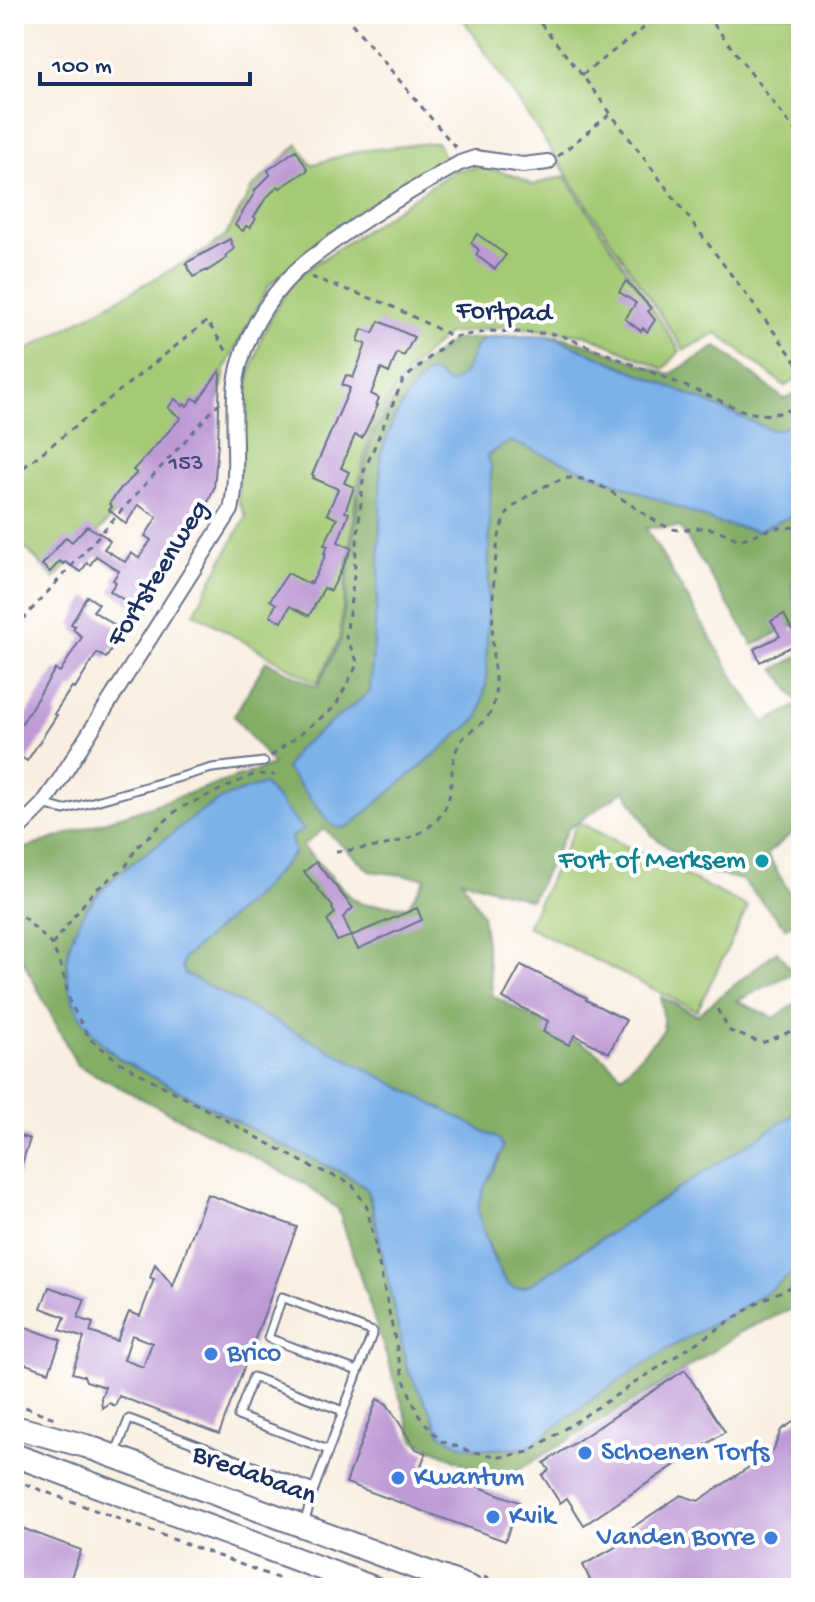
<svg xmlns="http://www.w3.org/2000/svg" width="815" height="1602" viewBox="0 0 815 1602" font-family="'Gochi Hand',sans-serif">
<rect width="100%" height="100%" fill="#fff"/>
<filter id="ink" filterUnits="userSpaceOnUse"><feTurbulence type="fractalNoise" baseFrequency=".0125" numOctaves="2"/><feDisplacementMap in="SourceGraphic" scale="16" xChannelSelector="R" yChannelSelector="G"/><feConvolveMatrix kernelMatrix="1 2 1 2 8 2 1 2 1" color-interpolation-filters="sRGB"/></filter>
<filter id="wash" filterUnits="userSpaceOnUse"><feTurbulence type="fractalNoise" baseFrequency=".006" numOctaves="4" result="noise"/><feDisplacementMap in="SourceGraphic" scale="32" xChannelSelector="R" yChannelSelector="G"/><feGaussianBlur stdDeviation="1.8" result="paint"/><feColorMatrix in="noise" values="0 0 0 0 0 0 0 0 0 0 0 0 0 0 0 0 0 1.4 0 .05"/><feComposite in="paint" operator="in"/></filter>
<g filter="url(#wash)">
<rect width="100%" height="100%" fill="#f9eedf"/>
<g fill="#a5ca75" stroke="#607c6a" stroke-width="2">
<path d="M460,14H801V377L785,386L717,333L684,350Z"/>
<path d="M437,142L447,163L357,220L270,284L226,366L219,400L55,579L14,536V357L210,248L227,234L252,188L298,144L311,165L359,151Z"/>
<path d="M484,167L518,177L532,185L565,176L680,351L664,369L587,335L507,326L447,334L408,371L371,428L356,493L339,640L317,683L194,613L246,516L238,501L241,429L248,381L263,334L277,306L297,276L455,170Z"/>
<path d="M578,822L748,907L697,1011L527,926Z"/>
</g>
<path fill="#84ae66" stroke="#506e62" stroke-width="2" fill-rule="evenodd" d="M518,335L558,336L594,346L669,375L717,346L784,399L801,390V419L779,430H771L558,339C542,336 488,331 478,344C473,349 471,360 468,367C460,389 433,386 413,388L394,419L381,454L379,573L370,693L296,750L344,828L351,825L479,717L486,684L491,466L487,456L510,441L718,523L757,531L801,512V579L791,584L800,623L753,645L680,527L646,528L738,684L765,723L800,704L775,669L801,655V826L767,854L801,912V917L786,928L742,880L697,870L652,835L625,790L568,829L531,900L461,879L482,914L493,996L595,1050L622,1075L664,1030L661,997L697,1015L777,951L793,973L737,1001L774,1018L801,1000V1110L528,1286C521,1288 515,1290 510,1286C501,1279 479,1223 478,1211C477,1194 492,1174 499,1160L185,974L182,966L184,958L258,893L294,854L291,837L302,829L217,801L145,854L115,879L94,898L80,921L105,1048L123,1061L282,1145L345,1174L366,1187L430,1410L441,1434L484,1449L527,1448L598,1394L669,1348L731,1314L773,1288L794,1270L801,1268V1305L744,1330L669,1380L500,1481L414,1440L338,1209L304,1183L77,1065L14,943V855L20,850L273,765L234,716L266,661L317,687L340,642L358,496L373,431L411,374L453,340ZM324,829L370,871L426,878L408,906L362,904L351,897L302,846Z"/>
<g fill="#7bb1e9" stroke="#4b70a4" stroke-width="2">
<path d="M518,336H542L558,339L771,430H779L801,419V512L757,531L718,523L510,441L487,455L491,466L486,684L479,717L351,825C342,829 338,829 331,824L286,769L296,750L370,692L379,573L381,454L394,419L413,388L426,374L435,373L448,384C477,374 464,351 486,338Z"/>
<path d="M264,784L303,830L291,837L294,853L258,893L184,958L182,966L185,974L499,1139L503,1147C498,1166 482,1184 479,1204C476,1218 498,1277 510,1286C515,1290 521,1288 528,1286L801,1110V1268L794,1271L773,1288L731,1314L669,1348L599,1394L527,1448L484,1449L460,1445L441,1434L430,1410L407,1369L372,1205L366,1187L345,1174L282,1145L123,1061C66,1020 46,958 94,899C112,876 140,857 164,840C182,827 199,811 218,801C233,793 249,789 264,784Z"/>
</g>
<g id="blocks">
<g fill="#bd9ad6" fill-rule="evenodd">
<path d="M296,150L308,170L280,188L278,186L266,198L254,217L256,219L250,228L246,226L243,231L235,225L255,192L254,191L270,175L268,170Z"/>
<path d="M477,234L506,255L495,269L476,255L479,250L471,243Z"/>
<path d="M230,239L234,249L225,256L227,258L207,271V270L193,277L186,263Z"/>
<path d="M626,281L651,308L648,311L655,320L647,332L643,328L641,331L625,319L636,303L619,292Z"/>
<path d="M379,321L414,337L404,356L397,353L389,373L381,369L371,394L379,398L376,405H378L362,438L355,435L341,468L349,472L344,483L354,487L345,512L349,513L338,542L352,548L331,591L324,588L309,616L290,606L282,622L270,616L276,604L270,600L288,573L309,584L310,582L312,583L326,554L324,553L328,546L324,545L337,519L327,514L338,489L313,478L314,476L312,475L350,388L342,385L346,375L353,378L366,344L358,341L362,329L373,333Z"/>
<path d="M220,370L218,443L214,488L208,502L138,609L110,591L116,582L113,580L119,571L96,556L90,565L87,563L81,572L65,562L63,564L60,561L50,572L42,565L66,537L72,542L87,526L106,537L110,541L104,549L125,562L131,553L139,558L151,540L145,536L157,517L138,505L126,524L109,510L112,507L109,504L121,488L137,473L133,470L181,418L168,408L175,399L183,406L184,404L187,406L193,398L198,401Z"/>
<path d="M87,596L99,604L93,611L124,631L106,658L97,653L75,689L72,687L54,714L57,715L27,761L14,752V718L22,723L55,669L60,672L82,637L73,629L75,626L71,624Z"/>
<path d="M784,614L792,630L801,626V642L760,662L754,649L780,636L771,621Z"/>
<path d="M316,862L353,908L343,917L351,936L337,941L327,920L335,913L332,909L333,907L304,872Z"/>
<path d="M417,908L422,920L358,949L351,936Z"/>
<path d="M521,965L587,998L586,1000L626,1020L609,1053L575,1035L569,1045L543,1032L548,1021L503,998Z"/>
<path d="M14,1134L30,1139L16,1182H14Z"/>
<path d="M207,1194L297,1227L219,1434L119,1396L115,1406L109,1403L102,1408L101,1398L105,1387L86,1381L84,1376L72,1373L84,1338L60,1330L65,1317L41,1308L49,1287L85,1299L78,1318L93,1323L90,1332L117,1341L129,1312L140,1316L154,1279L150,1278L155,1264L173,1286ZM132,1335L152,1343L143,1367L124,1360Z"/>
<path d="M14,1327L25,1331L26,1327L61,1340L49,1372L14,1360Z"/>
<path d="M685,1370L725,1432L584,1525L567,1498L560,1503L542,1475L549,1470L544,1463Z"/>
<path d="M377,1399L387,1404L416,1449L426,1453L421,1465L519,1502L505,1541L346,1483Z"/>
<path d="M801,1417V1588H631L624,1585L618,1588H576L590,1580L583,1565L616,1547L612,1541L681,1495L698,1501L773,1451L781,1430Z"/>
<path d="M14,1525L81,1550L67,1588H14Z"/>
</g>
</g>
</g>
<g filter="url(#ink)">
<use href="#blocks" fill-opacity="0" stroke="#69728b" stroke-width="2"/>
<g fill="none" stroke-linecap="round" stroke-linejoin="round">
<defs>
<g id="service">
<path d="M43,804L64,810L212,768L264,762"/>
<path d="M328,1450L238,1416L253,1377L343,1411"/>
<path d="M116,1452L129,1419L314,1489"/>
<path d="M304,1524L314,1489L373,1332L282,1297L268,1338L358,1371"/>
</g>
<path id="minor" d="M14,833L43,804L59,781L231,510C240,469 231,424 236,382C242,341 266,299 296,271C306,261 319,253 330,244C371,214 415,188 460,163L475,158L523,165L548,162"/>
<g id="primary">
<path d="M14,1427L86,1446L471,1588"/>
<path d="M14,1455L374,1588"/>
</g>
</defs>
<use href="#service" stroke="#69728b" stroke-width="11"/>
<use href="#minor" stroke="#69728b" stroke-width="18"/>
<use href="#primary" stroke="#69728b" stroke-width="26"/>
<g stroke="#69728b" stroke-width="3" stroke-dasharray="6 6" stroke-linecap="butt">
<path d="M344,14L456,148"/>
<path d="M533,14L582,75L798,364L801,366"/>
<path d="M706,14L801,139"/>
<path d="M582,75L662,14"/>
<path d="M558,156L610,114"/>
<path d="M311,277L387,304L454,337L492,331L558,334L717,399C748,415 769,421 801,405"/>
<path d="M14,475L207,321L228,353"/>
<path d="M14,629L220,402"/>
<path d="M271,756L335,707L358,663L346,637L353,584L364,471L403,380L454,337"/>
<path d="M336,851C371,849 432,843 447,804C453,787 450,768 456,751C465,726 484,731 493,706C498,691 494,674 493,658C492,628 491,538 507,514C518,499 550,481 569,478C600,475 636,513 665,526C683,535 693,525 712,529C721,530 731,537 740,540L773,528L801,527"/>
<path d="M14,908L52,945L61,966L70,1003L90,1039L121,1063L310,1166L351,1183L367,1207L403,1378L419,1416L441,1441L469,1451L501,1457L529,1452L762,1300L795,1285L801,1284"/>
<path d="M52,945L93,892L126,866L137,847L178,809L255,774L275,775"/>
<path d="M717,1009L730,1031L762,1043L801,1027"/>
<path d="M14,1403L57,1419"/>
<path d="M14,1480L304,1588"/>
<path d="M484,1577L514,1588"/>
</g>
<use href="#service" stroke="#fff" stroke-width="7"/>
<use href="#minor" stroke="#fff" stroke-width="14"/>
<use href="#primary" stroke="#fff" stroke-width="22"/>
</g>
</g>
<circle fill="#0f9aa8" stroke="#fff" stroke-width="3" cx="762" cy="861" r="8"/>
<g fill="#3f7fe0" stroke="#fff" stroke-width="3">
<circle cx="211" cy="1354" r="8"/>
<circle cx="585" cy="1453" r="8"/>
<circle cx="398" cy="1478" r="8"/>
<circle cx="493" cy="1517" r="8"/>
<circle cx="771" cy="1538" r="8"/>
</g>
<g text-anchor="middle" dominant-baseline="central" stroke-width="8" stroke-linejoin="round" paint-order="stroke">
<g font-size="24" fill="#444a7c">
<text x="186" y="464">153</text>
</g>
<g font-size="28" fill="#1b2f5e" stroke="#fff">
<text transform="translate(504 313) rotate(2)">Fortpad</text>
<text transform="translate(159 574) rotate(-58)">Fortsteenweg</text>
<text transform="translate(254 1476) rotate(20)">Bredabaan</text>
</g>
<g font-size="28" fill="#0d838f" stroke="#fff" text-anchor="end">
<text x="746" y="861">Fort of Merksem</text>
</g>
<g font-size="28" fill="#366cbe" stroke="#fff" text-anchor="start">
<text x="227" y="1354">Brico</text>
<text x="601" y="1453">Schoenen Torfs</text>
<text x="414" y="1478">Kwantum</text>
<text x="509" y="1517">Kvik</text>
<text x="755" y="1538" text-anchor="end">Vanden Borre</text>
</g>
</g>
<rect width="815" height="1602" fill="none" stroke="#fff" stroke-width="48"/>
<path d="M40 72v12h210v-12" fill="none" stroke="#1b2f5e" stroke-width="4"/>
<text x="52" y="72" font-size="24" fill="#1b2f5e" stroke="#ffffff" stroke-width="6" paint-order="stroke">100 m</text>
</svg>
